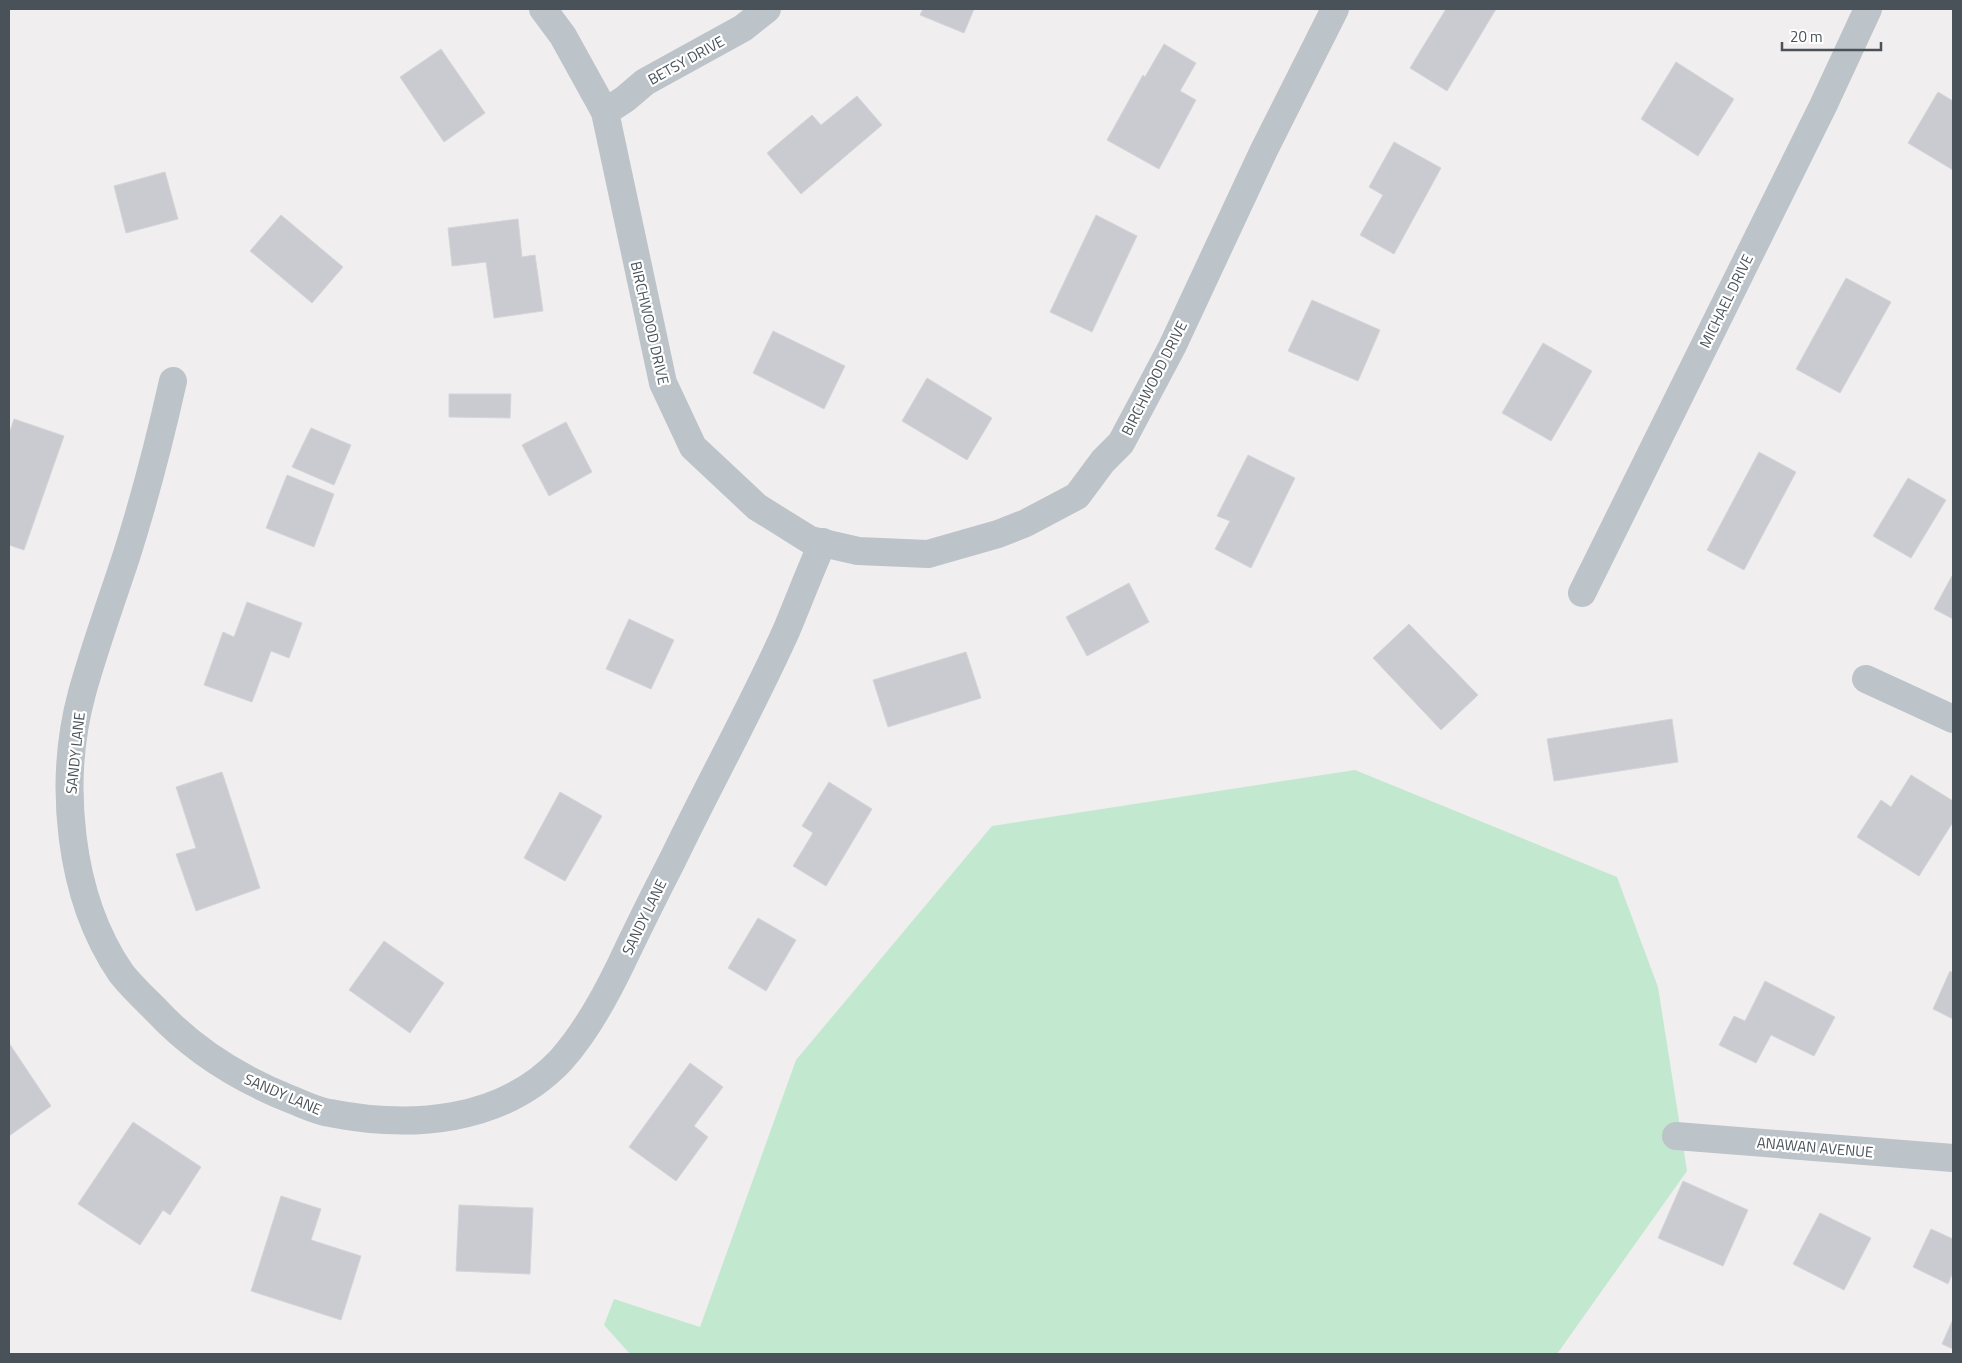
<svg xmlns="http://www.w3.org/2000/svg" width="1962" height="1363" viewBox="0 0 1962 1363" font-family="'Titillium Web',sans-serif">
<rect width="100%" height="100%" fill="#f1eeef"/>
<path fill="#c2e9d0" d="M1355,770L1617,877L1658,987L1687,1171L1557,1354H630L604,1325L614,1299L700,1327L796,1060L992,826Z"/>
<g fill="#c9cbd0" stroke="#d3d5d9">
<path d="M923,9H974L964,33L920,15Z"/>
<path d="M1446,9H1496L1447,91L1410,68Z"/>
<path d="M1164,44L1196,63L1180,91L1196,100L1159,169L1107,140L1143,75L1145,77Z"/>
<path d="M441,49L485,113L444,142L400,77Z"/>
<path d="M1676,62L1734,99L1698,156L1641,119Z"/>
<path d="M1938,92L1953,101V170L1908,143Z"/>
<path d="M857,96L882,125L801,194L767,153L812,115L821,125Z"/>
<path d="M1394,142L1441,168L1394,254L1360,235L1383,195L1369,187Z"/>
<path d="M165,172L178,219L126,233L114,186Z"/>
<path d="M281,215L343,267L312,303L250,251Z"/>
<path d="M1096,215L1137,236L1092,332L1050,312Z"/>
<path d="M518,219L522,257L535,255L543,311L494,318L486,262L452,266L448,228Z"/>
<path d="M1846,278L1891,302L1840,393L1796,369Z"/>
<path d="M1312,300L1380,330L1358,381L1288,351Z"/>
<path d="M773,331L845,366L824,409L753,373Z"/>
<path d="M1543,343L1592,371L1551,441L1502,413Z"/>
<path d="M927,378L992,418L967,460L902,421Z"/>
<path d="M449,394H511L510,418L449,417Z"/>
<path d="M14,419L64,436L24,550L9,545V434Z"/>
<path d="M566,422L592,472L549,496L522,445Z"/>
<path d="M311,428L351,445L334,485L292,467Z"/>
<path d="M1759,452L1796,472L1744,570L1707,550Z"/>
<path d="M1248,455L1295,478L1251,568L1215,549L1230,521L1217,516Z"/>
<path d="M287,475L334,494L314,547L266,528Z"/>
<path d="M1908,478L1946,500L1911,558L1873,536Z"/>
<path d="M1953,574V619L1934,609Z"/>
<path d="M1129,583L1149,622L1087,656L1066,617Z"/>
<path d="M247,602L302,623L289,658L271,651L252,702L204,685L223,632L234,637Z"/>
<path d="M629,619L674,640L651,689L606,669Z"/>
<path d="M1409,624L1478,695L1441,730L1373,658Z"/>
<path d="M966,652L981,698L888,727L873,680Z"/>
<path d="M1672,719L1678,762L1554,781L1547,739Z"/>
<path d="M222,772L260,888L196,911L176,854L196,848L176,787Z"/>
<path d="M1911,775L1953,801V822L1919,876L1857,837L1881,800L1891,807Z"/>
<path d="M829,782L872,809L826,886L793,866L813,833L802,826Z"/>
<path d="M560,792L602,816L565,881L524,858Z"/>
<path d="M758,918L796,940L766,991L728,968Z"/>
<path d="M384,941L444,983L410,1033L349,990Z"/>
<path d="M1950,971L1953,973V1019L1933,1009Z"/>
<path d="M1765,981L1835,1017L1814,1056L1771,1035L1756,1063L1719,1045L1734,1016L1745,1021Z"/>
<path d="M9,1043L51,1106L9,1136Z"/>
<path d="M690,1063L723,1087L694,1126L708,1137L676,1181L629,1147Z"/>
<path d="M133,1122L201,1167L170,1215L163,1210L140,1245L78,1204Z"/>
<path d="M1683,1181L1748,1210L1723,1266L1658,1238Z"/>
<path d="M281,1196L321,1209L311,1240L361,1256L341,1320L251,1291Z"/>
<path d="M459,1205L533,1208L530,1274L456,1271Z"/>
<path d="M1820,1213L1871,1238L1844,1290L1793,1264Z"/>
<path d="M1931,1229L1953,1239V1272L1948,1284L1913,1267Z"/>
<path d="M1953,1319V1349L1942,1344Z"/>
</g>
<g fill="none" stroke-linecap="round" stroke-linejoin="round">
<g stroke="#bcc3c9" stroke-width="28">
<path d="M543,9L563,36L605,112L663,383L693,447L757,507L810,540L858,551L928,554L998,534L1026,523L1077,496L1103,461L1121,443L1172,347L1264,150L1335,9"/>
<path d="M605,112L625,99L645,82L743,28L767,9"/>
<path d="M173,381C160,439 145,497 127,554C112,600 95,646 82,693C58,781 68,896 121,973C131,986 144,998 156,1010C193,1050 240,1079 290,1099C303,1104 316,1111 330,1113C410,1129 502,1123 561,1060C586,1032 604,999 620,966C637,930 655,894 673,859C710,782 752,707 787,629C799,600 810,571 823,542"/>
<path d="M1582,593L1823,106L1868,9"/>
<path d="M1866,679L1953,719"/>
<path d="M1676,1136L1953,1158"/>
</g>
</g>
<g text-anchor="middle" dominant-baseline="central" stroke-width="4.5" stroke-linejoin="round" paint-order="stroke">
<g font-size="15" fill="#495259" stroke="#fff">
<text transform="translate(686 60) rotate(-29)">BETSY DRIVE</text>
<text transform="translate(1726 301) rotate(-64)">MICHAEL DRIVE</text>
<text transform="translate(650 323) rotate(77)">BIRCHWOOD DRIVE</text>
<text transform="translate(1154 378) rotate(-63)">BIRCHWOOD DRIVE</text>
<text transform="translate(75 753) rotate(-84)">SANDY LANE</text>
<text transform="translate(644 917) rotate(-64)">SANDY LANE</text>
<text transform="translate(283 1094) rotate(23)">SANDY LANE</text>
<text transform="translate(1815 1147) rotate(5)">ANAWAN AVENUE</text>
</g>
</g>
<rect width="1962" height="1363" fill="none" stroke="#495259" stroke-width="20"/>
<path d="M1782 42v8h99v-8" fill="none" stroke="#495259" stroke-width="2.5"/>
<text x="1790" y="42" font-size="15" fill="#495259" stroke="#ffffff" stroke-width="4" paint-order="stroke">20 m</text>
</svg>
